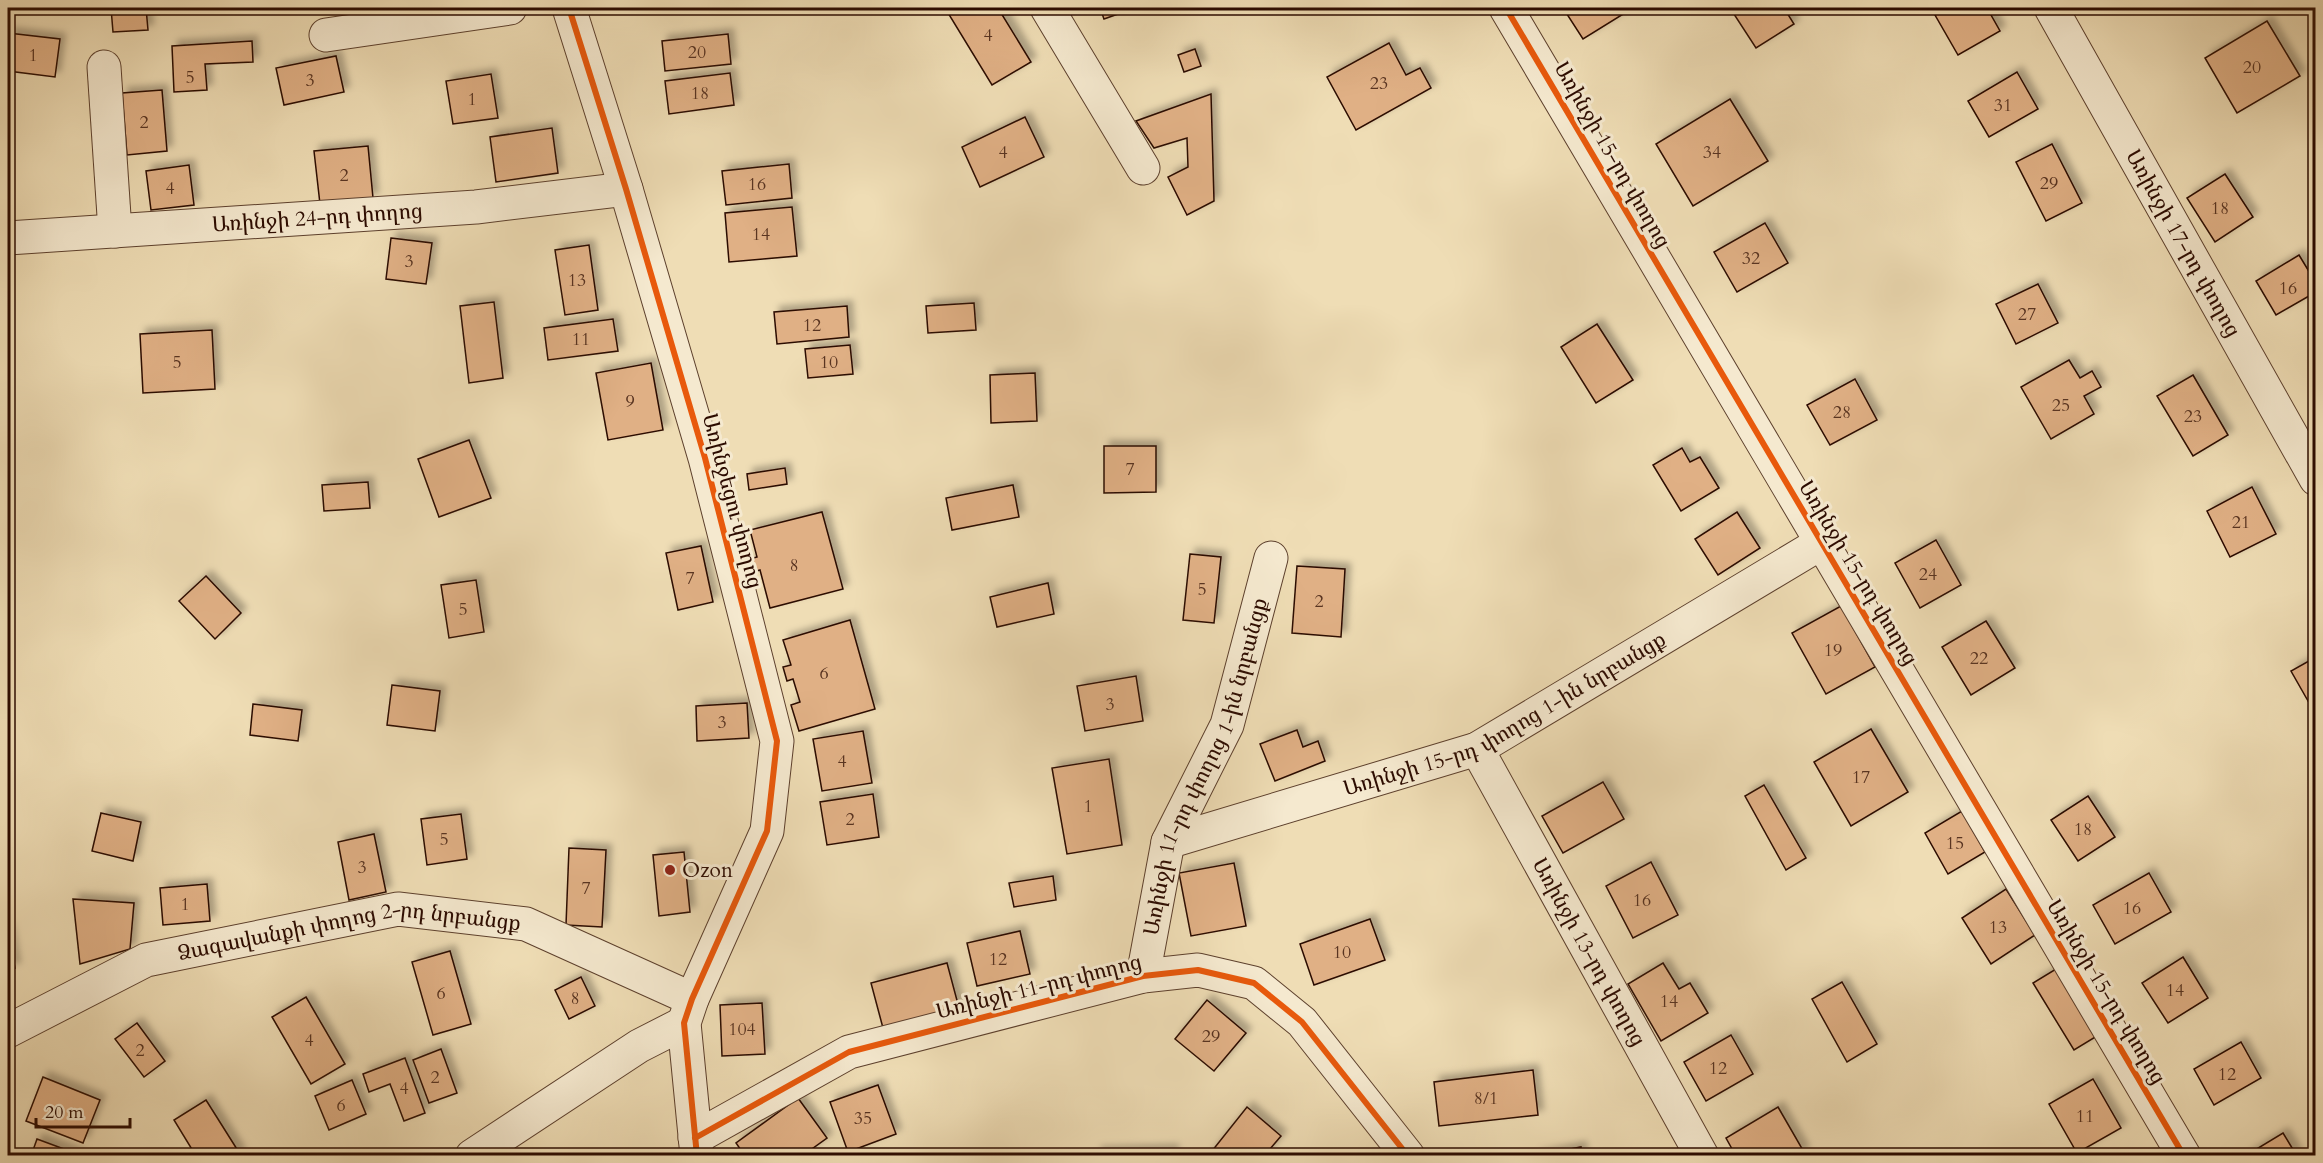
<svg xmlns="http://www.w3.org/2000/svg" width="2323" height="1163" viewBox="0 0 2323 1163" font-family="Cardo,'Noto Serif Armenian',serif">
<defs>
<filter id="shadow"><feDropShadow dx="5.5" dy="-5.5" stdDeviation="3" flood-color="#0004"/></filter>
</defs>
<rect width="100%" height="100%" fill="#efddb5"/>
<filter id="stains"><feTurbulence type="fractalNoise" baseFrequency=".00333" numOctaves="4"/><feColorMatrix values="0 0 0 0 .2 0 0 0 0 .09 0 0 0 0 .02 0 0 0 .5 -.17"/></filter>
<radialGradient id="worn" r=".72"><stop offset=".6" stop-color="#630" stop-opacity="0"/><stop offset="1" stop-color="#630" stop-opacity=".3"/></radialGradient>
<g fill="#e0b085" stroke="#2c0b00" stroke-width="1.5" filter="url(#shadow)">
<path d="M111,8H146L148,30L113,32Z"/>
<path d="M348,8H402L349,16Z"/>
<path d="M945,8H998L1031,62L992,85Z"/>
<path d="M1100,8H1135L1104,19Z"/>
<path d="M1259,8H1304V9L1260,14Z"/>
<path d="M1563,8H1633L1583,39Z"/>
<path d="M1730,8H1784L1794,24L1756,48Z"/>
<path d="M1948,8H1987L2000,31L1958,55L1935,15Z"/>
<path d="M2267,21L2300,76L2237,113L2205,58Z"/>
<path d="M8,33L60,39L55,77L8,71Z"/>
<path d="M728,34L731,64L665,71L662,41Z"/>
<path d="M252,41L253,62L205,64L207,90L174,92L172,46Z"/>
<path d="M1389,43L1406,75L1420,68L1431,88L1356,130L1327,77Z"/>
<path d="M1195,49L1201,66L1184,72L1178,55Z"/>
<path d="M336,56L344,92L284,105L276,68Z"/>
<path d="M2017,72L2038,109L1989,137L1968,101Z"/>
<path d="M730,73L734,105L669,114L665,81Z"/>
<path d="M491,74L498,118L453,124L446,81Z"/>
<path d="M162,90L167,151L127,155L122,93Z"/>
<path d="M1211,94L1214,201L1187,215L1168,177L1188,167L1187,138L1154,148L1136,121Z"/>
<path d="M1730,99L1768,161L1693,206L1656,144Z"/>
<path d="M1025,117L1044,157L980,187L962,147Z"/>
<path d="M552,128L558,173L496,182L490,137Z"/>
<path d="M2052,144L2082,203L2046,221L2016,162Z"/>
<path d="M368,146L373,198L320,204L314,151Z"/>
<path d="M789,164L792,198L726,205L722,171Z"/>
<path d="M189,165L194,205L151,210L146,171Z"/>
<path d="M2225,174L2253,217L2215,242L2187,198Z"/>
<path d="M792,207L797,256L729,262L725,213Z"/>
<path d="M1765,223L1788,263L1737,292L1714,252Z"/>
<path d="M391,238L432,243L426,284L386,279Z"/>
<path d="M589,245L598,310L565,315L555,250Z"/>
<path d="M2299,255L2316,283V292L2276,315L2256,281Z"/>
<path d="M2038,284L2058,323L2016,344L1996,304Z"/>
<path d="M494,302L503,378L469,383L460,306Z"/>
<path d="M974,303L976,330L928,333L926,306Z"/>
<path d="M847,306L849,337L777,344L774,312Z"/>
<path d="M613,319L618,351L548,360L544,328Z"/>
<path d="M1597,324L1633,380L1596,403L1561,347Z"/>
<path d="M212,330L215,389L143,393L140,334Z"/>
<path d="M850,345L853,374L808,378L805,349Z"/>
<path d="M2069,360L2080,378L2092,371L2101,387L2084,396L2094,414L2051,439L2021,387Z"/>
<path d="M651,363L663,430L608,440L596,373Z"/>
<path d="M1035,373L1037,421L991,423L990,375Z"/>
<path d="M2193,375L2228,435L2193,456L2157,396Z"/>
<path d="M1855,379L1877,420L1830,445L1807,405Z"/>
<path d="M469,440L491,498L439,517L418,459Z"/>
<path d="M1104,446H1156V492L1104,493Z"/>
<path d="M1682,448L1690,462L1700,457L1719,488L1681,511L1653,465Z"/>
<path d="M785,468L787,484L749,490L747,474Z"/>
<path d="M368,482L370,508L324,511L322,485Z"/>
<path d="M1013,485L1019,517L952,530L946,498Z"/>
<path d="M2252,487L2276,534L2230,557L2207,511Z"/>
<path d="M822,512L843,589L770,608L760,570L753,572L750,559L757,557L750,530Z"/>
<path d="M1737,512L1760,548L1718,575L1695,539Z"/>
<path d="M1936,540L1961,585L1920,608L1895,563Z"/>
<path d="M701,546L713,602L678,610L666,553Z"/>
<path d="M1190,554L1221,557L1214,623L1183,620Z"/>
<path d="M1297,566L1345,569L1341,637L1292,633Z"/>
<path d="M206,576L241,613L215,639L179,601Z"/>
<path d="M476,580L484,632L449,638L441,585Z"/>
<path d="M1048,583L1054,614L997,627L990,597Z"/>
<path d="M1841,606L1875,667L1826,694L1792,633Z"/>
<path d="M850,620L875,709L799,731L791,705L800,702L793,679L787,681L783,667L791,665L783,640Z"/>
<path d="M1986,621L2015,668L1971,695L1942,647Z"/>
<path d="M2316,657V715L2291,671Z"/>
<path d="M1136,676L1143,721L1085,731L1077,686Z"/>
<path d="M392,685L440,691L435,731L387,725Z"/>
<path d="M747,703L749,738L697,741L696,706Z"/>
<path d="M253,704L302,710L298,741L250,735Z"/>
<path d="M1871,729L1908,792L1851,826L1814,762Z"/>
<path d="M1297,730L1303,747L1318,741L1325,761L1275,781L1260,744Z"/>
<path d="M863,731L872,783L822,791L813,739Z"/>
<path d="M1109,759L1122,845L1067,854L1052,768Z"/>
<path d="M1603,782L1624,819L1563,853L1542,816Z"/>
<path d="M1764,785L1806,858L1786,870L1745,796Z"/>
<path d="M873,794L879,837L827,845L820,802Z"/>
<path d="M2088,796L2115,837L2078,861L2051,820Z"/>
<path d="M1962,811L1985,852L1948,874L1925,833Z"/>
<path d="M101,813L141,822L133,861L92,851Z"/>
<path d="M461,814L467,859L427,865L421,819Z"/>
<path d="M374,834L386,892L349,900L338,842Z"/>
<path d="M569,848L606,850L602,927L566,925Z"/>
<path d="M684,852L690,912L659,916L653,855Z"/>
<path d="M1651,862L1678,915L1633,938L1606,886Z"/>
<path d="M1234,863L1246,926L1191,936L1179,873Z"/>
<path d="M2149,873L2171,912L2115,944L2093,905Z"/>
<path d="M1053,876L1056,900L1014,907L1009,883Z"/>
<path d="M207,884L210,921L163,925L160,888Z"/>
<path d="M2006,889L2035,935L1991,964L1962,918Z"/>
<path d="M73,899L134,903L130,949L80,964Z"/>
<path d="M1370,919L1385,960L1314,985L1300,944Z"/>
<path d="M8,928L15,968L8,969Z"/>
<path d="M1020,931L1030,974L977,986L967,943Z"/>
<path d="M450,951L471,1024L433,1035L412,962Z"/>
<path d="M2183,957L2208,998L2168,1023L2142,983Z"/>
<path d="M947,963L959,1008L883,1028L871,983Z"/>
<path d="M1663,963L1679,989L1690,983L1708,1013L1661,1041L1628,984Z"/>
<path d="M2056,969L2097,1036L2074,1050L2033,983Z"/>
<path d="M581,977L595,1006L569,1019L555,990Z"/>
<path d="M1842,982L1877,1044L1847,1062L1812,999Z"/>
<path d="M306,997L345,1064L311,1084L272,1017Z"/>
<path d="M1207,1000L1246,1033L1214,1071L1175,1039Z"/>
<path d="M762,1003L765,1054L722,1056L720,1005Z"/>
<path d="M137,1023L165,1061L144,1077L115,1039Z"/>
<path d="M1731,1035L1753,1074L1706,1101L1684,1062Z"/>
<path d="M2241,1042L2261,1078L2214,1105L2194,1069Z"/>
<path d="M441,1049L457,1093L429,1103L413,1060Z"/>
<path d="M405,1058L425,1113L404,1121L390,1084L369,1092L363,1074Z"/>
<path d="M1533,1070L1538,1115L1439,1126L1434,1082Z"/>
<path d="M43,1077L100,1100L83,1143L26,1121Z"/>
<path d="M2093,1079L2121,1128L2077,1153L2049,1104Z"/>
<path d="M352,1080L366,1114L329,1130L315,1096Z"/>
<path d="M878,1085L896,1134L848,1152L830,1102Z"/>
<path d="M798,1098L827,1138L802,1156H745L736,1143Z"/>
<path d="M206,1100L240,1154L238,1156H196L174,1120Z"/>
<path d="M1247,1107L1281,1136L1264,1156H1208Z"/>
<path d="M1778,1107L1804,1152L1798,1156H1736L1726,1138Z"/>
<path d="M2283,1133L2297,1156H2245Z"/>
<path d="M37,1139L72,1152L82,1156H31Z"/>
<path d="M1581,1147L1582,1156H1534Z"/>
<path d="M1173,1150V1156H1096V1152Z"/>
</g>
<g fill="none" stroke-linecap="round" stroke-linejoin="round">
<defs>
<g id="minor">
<path d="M1047,8L1143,168"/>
<path d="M1506,8L2184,1156"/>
<path id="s1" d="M2051,8L2316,479"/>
<path d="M326,35L510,8"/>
<path d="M104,67L115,231"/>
<path id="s2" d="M8,238L476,207L626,189"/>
<path id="s3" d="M1477,749L1702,1156"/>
<path id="s4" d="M1168,842L1477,749L1821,543"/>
<path id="s5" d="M1143,976L1168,842L1227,725L1271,558"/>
<path id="s6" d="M8,1031L146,960L398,909L526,924L692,999"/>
<path d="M695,1138L849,1052L1143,976L1198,970L1254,983L1302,1022L1408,1156"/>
<path d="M472,1156L639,1046L684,1023"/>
</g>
<path id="tertiary" d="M569,8L626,189L705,458L777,741L767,831L692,999L684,1023L697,1156"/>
</defs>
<use href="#minor" stroke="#5d402d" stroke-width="35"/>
<use href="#tertiary" stroke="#5d402d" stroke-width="35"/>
<use href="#minor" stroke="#f5e9cf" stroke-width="33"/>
<use href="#tertiary" stroke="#f5e9cf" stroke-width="33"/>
<defs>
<g id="cycleway">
<path d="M569,8L626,189L705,458L777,741L767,831L692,999L684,1023L697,1156"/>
<path d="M1506,8L2184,1156"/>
<path d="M695,1138L849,1052L1143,976L1198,970L1254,983L1302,1022L1408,1156"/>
</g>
</defs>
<use href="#cycleway" stroke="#f5e9cf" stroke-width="10"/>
<use href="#cycleway" stroke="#e8590c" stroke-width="6"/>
</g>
<circle fill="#8f2418" stroke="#f5e9cf" stroke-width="2" cx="670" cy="870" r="6"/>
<g text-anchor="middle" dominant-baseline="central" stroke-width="6" stroke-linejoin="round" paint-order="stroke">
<g font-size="18" fill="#593421">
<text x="988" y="35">4</text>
<text x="697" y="52">20</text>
<text x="33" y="55">1</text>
<text x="2252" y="67">20</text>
<text x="190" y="77">5</text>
<text x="310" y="80">3</text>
<text x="1379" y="83">23</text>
<text x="700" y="93">18</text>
<text x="472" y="99">1</text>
<text x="2003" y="105">31</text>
<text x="144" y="122">2</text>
<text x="1003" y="152">4</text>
<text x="1712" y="152">34</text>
<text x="344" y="175">2</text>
<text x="2049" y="183">29</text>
<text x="757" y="184">16</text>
<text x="170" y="188">4</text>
<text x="2220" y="208">18</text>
<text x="761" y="234">14</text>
<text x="1751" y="258">32</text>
<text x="409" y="261">3</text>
<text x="577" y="280">13</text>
<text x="2288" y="288">16</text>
<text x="2027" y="314">27</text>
<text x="812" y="325">12</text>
<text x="581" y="339">11</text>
<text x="177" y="362">5</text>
<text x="829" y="362">10</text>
<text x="630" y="401">9</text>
<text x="2061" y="405">25</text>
<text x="1842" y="412">28</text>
<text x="2193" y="416">23</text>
<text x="1130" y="469">7</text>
<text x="2241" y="522">21</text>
<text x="794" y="565">8</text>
<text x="1928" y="574">24</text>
<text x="690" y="578">7</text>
<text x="1202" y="589">5</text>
<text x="1319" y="601">2</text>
<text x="463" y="609">5</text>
<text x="1833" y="650">19</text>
<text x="1979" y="658">22</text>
<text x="824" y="673">6</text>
<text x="1110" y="704">3</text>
<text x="722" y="722">3</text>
<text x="842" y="761">4</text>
<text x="1861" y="777">17</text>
<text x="1088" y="806">1</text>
<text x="850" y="819">2</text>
<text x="2083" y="829">18</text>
<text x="444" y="839">5</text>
<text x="1955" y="843">15</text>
<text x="362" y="867">3</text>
<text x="586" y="888">7</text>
<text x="1642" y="900">16</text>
<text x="185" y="904">1</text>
<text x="2132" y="908">16</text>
<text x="1998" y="927">13</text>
<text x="1342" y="952">10</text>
<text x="998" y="959">12</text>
<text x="2175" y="990">14</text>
<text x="441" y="993">6</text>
<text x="575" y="998">8</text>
<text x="1669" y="1001">14</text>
<text x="742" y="1029">104</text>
<text x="1211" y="1036">29</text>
<text x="309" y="1040">4</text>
<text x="140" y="1050">2</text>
<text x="1718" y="1068">12</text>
<text x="2227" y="1074">12</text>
<text x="435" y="1077">2</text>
<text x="404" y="1088">4</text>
<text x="1486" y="1098">8/1</text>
<text x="341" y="1105">6</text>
<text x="2085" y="1116">11</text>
<text x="863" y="1118">35</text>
</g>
<g font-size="21" fill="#2c0b00" stroke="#f5e9cf">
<text transform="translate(1612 155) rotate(60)">Առինջի 15-րդ փողոց</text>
<text stroke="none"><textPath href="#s2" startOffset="310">Առինջի 24-րդ փողոց</textPath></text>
<text stroke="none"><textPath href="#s1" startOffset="270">Առինջի 17-րդ փողոց</textPath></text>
<text transform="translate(732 501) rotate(75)">Առինջեցու փողոց</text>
<text transform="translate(1858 573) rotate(59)">Առինջի 15-րդ փողոց</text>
<text stroke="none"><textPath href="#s4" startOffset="362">Առինջի 15-րդ փողոց 1-ին նրբանցք</textPath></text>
<text stroke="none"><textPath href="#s5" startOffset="220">Առինջի 11-րդ փողոց 1-ին նրբանցք</textPath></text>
<text stroke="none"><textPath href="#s6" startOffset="362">Ձագավանքի փողոց 2-րդ նրբանցք</textPath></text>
<text stroke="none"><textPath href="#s3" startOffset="232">Առինջի 13-րդ փողոց</textPath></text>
<text transform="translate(1039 987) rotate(-14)">Առինջի 11-րդ փողոց</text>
<text transform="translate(2106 992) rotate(59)">Առինջի 15-րդ փողոց</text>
</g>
<g font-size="21" fill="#2c0b00" stroke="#f5e9cf" text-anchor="start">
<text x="682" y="870">Ozon</text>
</g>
</g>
<rect width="2323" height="1163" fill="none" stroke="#efddb5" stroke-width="30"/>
<rect x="9" y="9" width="2305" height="1145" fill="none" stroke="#2c0b00" stroke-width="3"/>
<rect x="15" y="15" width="2293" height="1133" fill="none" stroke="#2c0b00" stroke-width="1.5"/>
<path d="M36 1118v9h94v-9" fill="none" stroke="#2c0b00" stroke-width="3"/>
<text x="45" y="1118" font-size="18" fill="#2c0b00" stroke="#f5e9cf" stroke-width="4.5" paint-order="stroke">20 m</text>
<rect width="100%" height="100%" filter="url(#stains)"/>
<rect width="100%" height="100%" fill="url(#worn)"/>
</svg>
